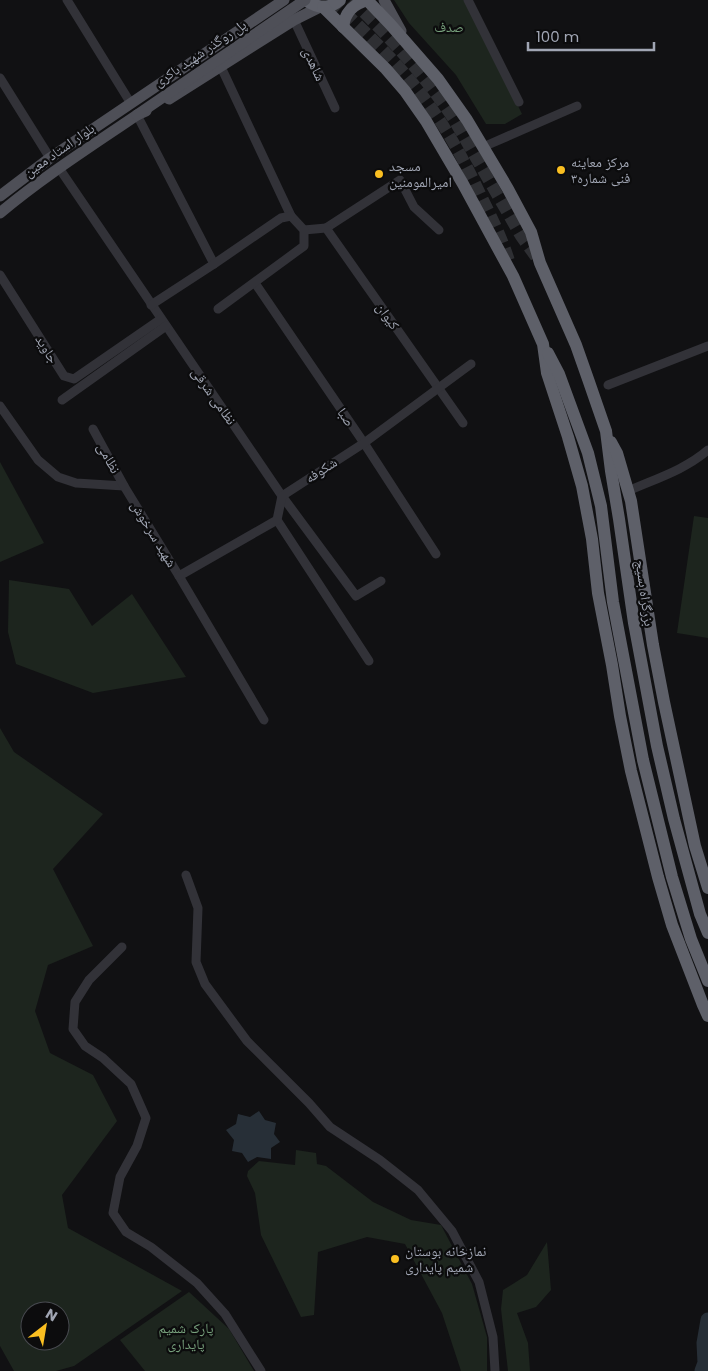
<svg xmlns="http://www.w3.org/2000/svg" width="708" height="1371" viewBox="0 0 708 1371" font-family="Poppins,'Noto Naskh Arabic',sans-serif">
<rect width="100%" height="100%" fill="#111113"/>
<g fill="#1d251e" fill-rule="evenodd">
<path d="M394,0H466L522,114L505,124H486L456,75L409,23Z"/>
<path d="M0,462L44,543L0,562Z"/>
<path d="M694,516L708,518V638L677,633Z"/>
<path d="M9,580L69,589L92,626L132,594L186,677L93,693L16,664L8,632Z"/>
<path d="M0,728L14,752L103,814L53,869L93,946L48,965L35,1011L50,1053L93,1075L117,1121L62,1195L68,1228L182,1291L74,1366L56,1371H14L0,1346ZM30,1311H60V1341H30Z"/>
<path d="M296,1150L316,1153L317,1164L326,1166L373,1202L411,1220L441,1225L472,1284L487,1337V1371H461L442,1313L405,1244L367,1237L318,1252L314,1315L301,1317L261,1235L255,1193L247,1176L248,1171L259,1161L295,1165Z"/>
<path d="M547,1242L551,1290L536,1307L517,1313L528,1343L530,1371H508L501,1309L503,1290L527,1275Z"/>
<path d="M189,1292L229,1329L254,1371H145L120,1340Z"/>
</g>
<path fill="#272f37" d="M259,1111L265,1120L276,1123L274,1134L280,1142L271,1148V1159L257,1157L248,1162L242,1153L232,1151L234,1140L226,1130L236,1124L238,1114L250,1117Z"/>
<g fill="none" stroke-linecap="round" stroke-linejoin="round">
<path stroke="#272f37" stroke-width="15" d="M702,1371L705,1363L704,1343L708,1320"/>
<g stroke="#2e2f33" stroke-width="12" stroke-dasharray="12 6" stroke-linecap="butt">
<path d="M332,0C359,26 387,52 411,81C440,116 463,157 482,198C493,220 503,241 510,264"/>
<path d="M351,0C389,36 424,75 453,118L521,236L539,261"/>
</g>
<g stroke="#323238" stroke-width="9">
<path d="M67,0L130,102"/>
<path d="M468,0L519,102"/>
<path d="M294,20L335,108"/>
<path d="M221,67L291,216"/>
<path d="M0,78L50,158"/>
<path d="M137,115L214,264"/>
<path d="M483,147L577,106"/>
<path d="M59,168L282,496L356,596L381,581"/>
<path d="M326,228L400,180L414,207L439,230"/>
<path d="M304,230L326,228L463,423"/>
<path d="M0,275L64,376L74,379L161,319"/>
<path d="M255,283L364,443L436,554"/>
<path d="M151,305L214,264L281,218L291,216L304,230V246L218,309"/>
<path d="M608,385L708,346"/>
<path d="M62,400L166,326"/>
<path d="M0,406L38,460L58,477L76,483L124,486"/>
<path d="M93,429L124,486L179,576L264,720"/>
<path d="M628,491C655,479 685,470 708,450"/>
<path d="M277,520L369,661"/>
<path d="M179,576L277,520L282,496L364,443L471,364"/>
<path d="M186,875L198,908L196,962L205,984L247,1041L309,1103L330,1127L380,1160L418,1190L452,1231L479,1282L493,1337L495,1371"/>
<path d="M122,947L89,980L75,1002L73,1029L85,1046L103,1058L131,1084L146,1118L137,1146L120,1177L113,1213L126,1232L151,1247L197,1283L225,1314L261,1371"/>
</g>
<g stroke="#4e4f57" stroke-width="11">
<path d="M384,0L401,31"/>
<path d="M169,99L294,20L320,7"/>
<path d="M0,196L50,158L284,0"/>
<path d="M0,213C43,177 90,147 137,115L146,111"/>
</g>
<g stroke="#5e6069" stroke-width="12">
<path d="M305,0C317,8 329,10 340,0"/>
<path d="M367,0L390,24L438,79L467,120L508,189L531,232L540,263L576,345L588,379L606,431L611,471L619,519L634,623L657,746L674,819L700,914L708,933"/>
<path d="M323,7L386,69L405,91L426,121L463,184L513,276L543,344L547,373L568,437L582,486L592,539L598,593L612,665L620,716L631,771L658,877L672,925L703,1005L708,1016"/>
<path d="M343,27C345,12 353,4 368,0"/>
<path d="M548,353L559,374L588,453L601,506L613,602L643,760L672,877L691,939L708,981"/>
<path d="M611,442L617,453L631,501L653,645L664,702L695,846L708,888"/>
</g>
<path stroke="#4e4f57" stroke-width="11" d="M137,115L305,0"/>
</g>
<g fill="#fabf21" stroke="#0c0c0d" stroke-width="2">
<circle cx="561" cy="170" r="5"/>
<circle cx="379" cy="174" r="5"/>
<circle cx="395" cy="1259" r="5"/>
</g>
<g text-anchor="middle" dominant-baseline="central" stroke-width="4.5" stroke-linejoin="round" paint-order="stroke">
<g font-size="14" fill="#77a07c" stroke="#0c0c0d">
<text x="449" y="27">صدف</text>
<text x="186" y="1328">پارک شمیم<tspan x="186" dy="16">پایداری</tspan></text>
</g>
<g font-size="14" fill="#a1a6b4" stroke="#0c0c0d">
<text transform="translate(200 53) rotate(-34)">پل روگذر شهید باکری</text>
<text transform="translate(314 64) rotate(65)">شاهدی</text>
<text transform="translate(59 150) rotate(-35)">بلوار استاد معین</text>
<text transform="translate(388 316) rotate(55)">کیوان</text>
<text transform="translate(47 349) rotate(58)">جاوید</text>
<text transform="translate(214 396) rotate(55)">نظامی شرقی</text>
<text transform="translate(346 417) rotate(56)">صبا</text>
<text transform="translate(109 458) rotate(61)">نظامی</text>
<text transform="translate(321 470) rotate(-33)">شکوفه</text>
<text transform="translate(154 534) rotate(59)">شهید سرخوش</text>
<text transform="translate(645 593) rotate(82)">بزرگراه بسیج</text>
</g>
<g font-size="14" fill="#a1a6b4" stroke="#0c0c0d" text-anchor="start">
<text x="571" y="162">مرکز معاینه<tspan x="571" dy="16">فنی شماره۳</tspan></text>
<text x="389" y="166">مسجد<tspan x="389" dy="16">امیرالمومنین</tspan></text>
<text x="405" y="1251">نمازخانه بوستان<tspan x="405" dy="16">شمیم پایداری</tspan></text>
</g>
</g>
<g transform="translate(45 1326) rotate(31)"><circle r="24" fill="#0c0c0d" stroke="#484a50"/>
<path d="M0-4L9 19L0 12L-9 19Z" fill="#fabf21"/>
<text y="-8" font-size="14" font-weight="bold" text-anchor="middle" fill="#a1a6b4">N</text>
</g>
<path d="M528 42v8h126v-8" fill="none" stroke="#a1a6b4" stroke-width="2.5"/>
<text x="536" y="42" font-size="15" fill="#a1a6b4" stroke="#0c0c0d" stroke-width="4" paint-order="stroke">100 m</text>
</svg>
